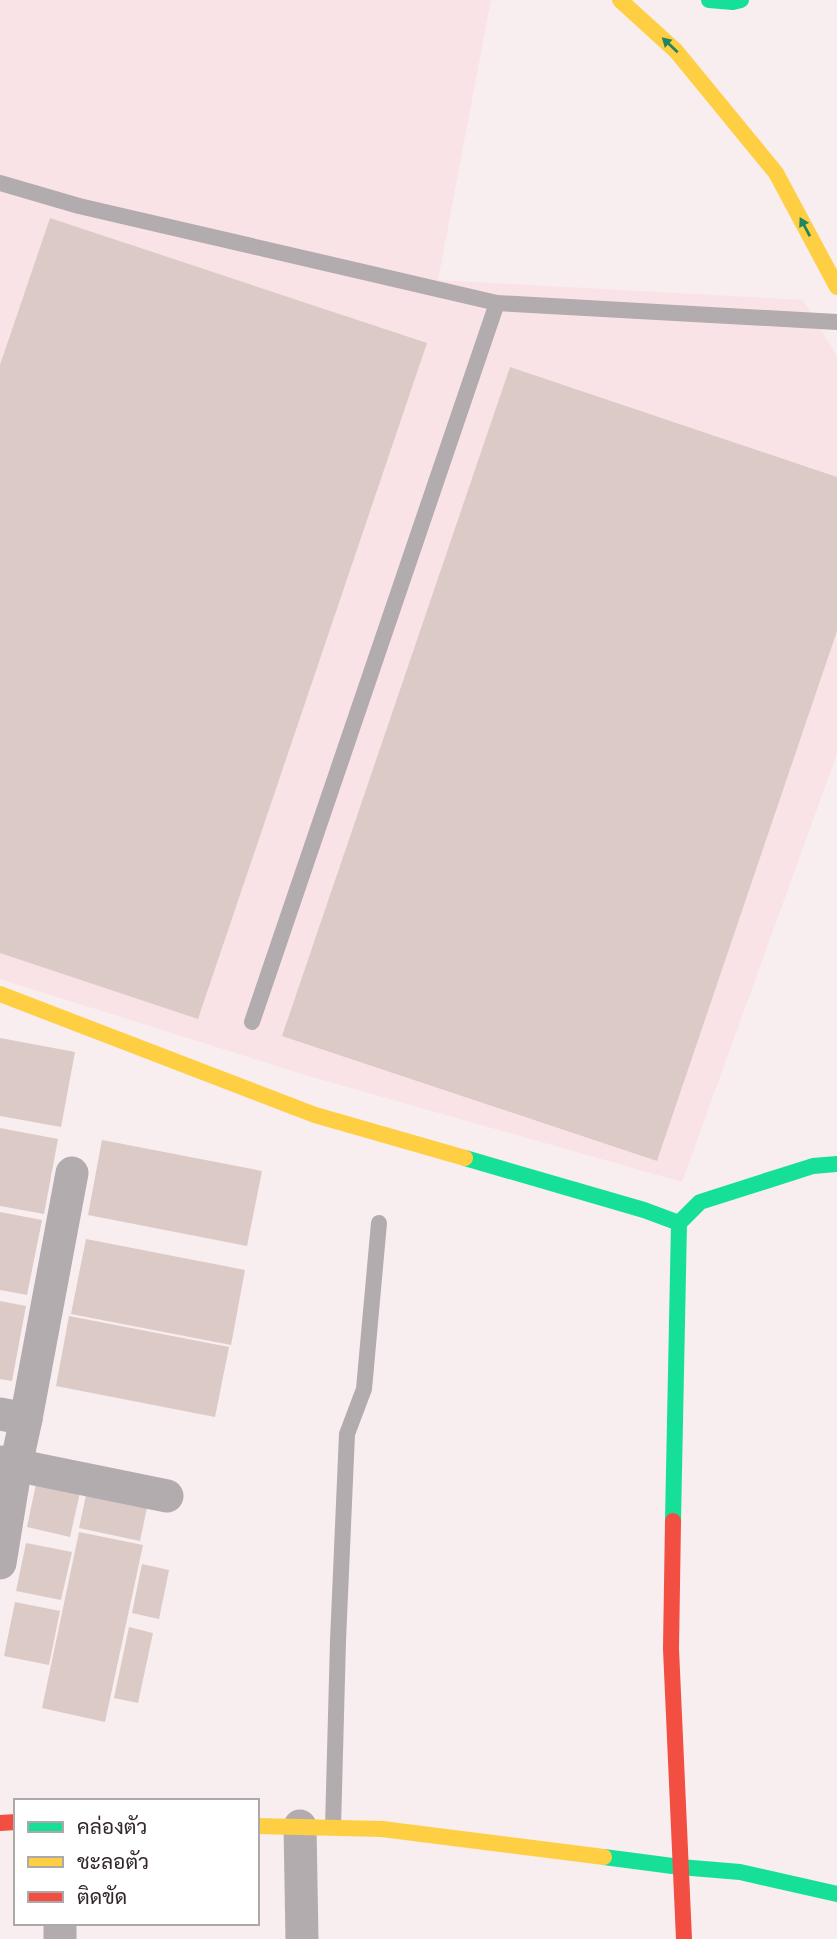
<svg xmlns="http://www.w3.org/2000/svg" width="837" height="1939" viewBox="0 0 837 1939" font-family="Figtree,Sarabun,sans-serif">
<rect width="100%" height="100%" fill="#f8edef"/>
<path fill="#fae3e7" d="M0,0H491L438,280L803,300L837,356V754L682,1182L305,1075L0,979Z"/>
<g fill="#dccac7">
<path d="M50,218L427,343L198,1019L0,953V365Z"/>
<path d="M510,367L837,477V631L657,1161L282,1036Z"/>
<path d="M0,1038L75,1052L61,1127L0,1116Z"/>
<path d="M0,1128L58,1139L44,1214L0,1206Z"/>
<path d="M102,1140L262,1171L247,1246L88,1215Z"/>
<path d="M0,1212L42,1220L27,1295L0,1290Z"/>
<path d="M86,1239L245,1270L231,1345L71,1314Z"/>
<path d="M0,1301L26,1306L12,1381L0,1379Z"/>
<path d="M69,1316L229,1347L215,1417L56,1386Z"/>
<path d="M37,1479L81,1488L70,1537L27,1527Z"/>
<path d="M88,1486L149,1498L140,1541L79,1528Z"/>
<path d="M79,1532L143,1545L105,1722L42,1708Z"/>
<path d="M26,1543L72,1552L61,1600L16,1591Z"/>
<path d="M142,1564L169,1570L159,1619L132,1613Z"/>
<path d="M15,1602L60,1611L49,1665L4,1656Z"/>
<path d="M129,1627L153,1633L138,1703L114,1698Z"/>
</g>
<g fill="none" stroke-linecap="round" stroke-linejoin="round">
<g stroke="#b2acaf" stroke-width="16">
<path d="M0,183L79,206L497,303L837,322"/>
<path d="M252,1022L497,303"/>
<path d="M333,1827L338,1641L347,1434L364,1389L379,1223"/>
</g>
<g stroke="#b2acaf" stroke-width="33">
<path d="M0,1414L26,1419L16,1465L0,1563"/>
<path d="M26,1419L72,1173"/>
<path d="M0,1462L167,1496"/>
<path d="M300,1826L302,1939"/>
<path d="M60,1923V1939"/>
</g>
<g stroke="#16e098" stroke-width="16">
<path d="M709,0L733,2L741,0"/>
<path d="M465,1158L644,1210L679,1223"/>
<path d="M673,1521L679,1223L700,1202L813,1166L837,1164"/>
<path d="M604,1857L680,1867L740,1872L837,1894"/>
</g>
<g stroke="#ffcf43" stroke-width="16">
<path d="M620,0L676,51L776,173L837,287"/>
<path d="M0,994L315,1115L465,1158"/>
<path d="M257,1826L382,1829L604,1857"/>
</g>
<g stroke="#f24e42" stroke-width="16">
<path d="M673,1521L671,1649L684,1939"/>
<path d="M0,1823L16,1822"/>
</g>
</g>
<defs><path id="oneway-solid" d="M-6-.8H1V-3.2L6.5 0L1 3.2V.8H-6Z" transform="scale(1.75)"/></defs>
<g fill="#248360">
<use href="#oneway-solid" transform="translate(670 45) rotate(-137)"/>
<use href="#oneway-solid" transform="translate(805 227) rotate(-118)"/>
</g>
<rect x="14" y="1799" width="245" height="126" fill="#ffffff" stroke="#ada8a9" stroke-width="2"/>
<rect x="28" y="1822" width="35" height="10" fill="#16e098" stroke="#ada8a9" stroke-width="2"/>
<text x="77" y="1834" font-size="21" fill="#332629">คล่องตัว</text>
<rect x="28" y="1857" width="35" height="10" fill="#ffcf43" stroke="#ada8a9" stroke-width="2"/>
<text x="77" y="1869" font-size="21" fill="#332629">ชะลอตัว</text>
<rect x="28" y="1892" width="35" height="10" fill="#f24e42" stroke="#ada8a9" stroke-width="2"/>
<text x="77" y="1904" font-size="21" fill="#332629">ติดขัด</text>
</svg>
